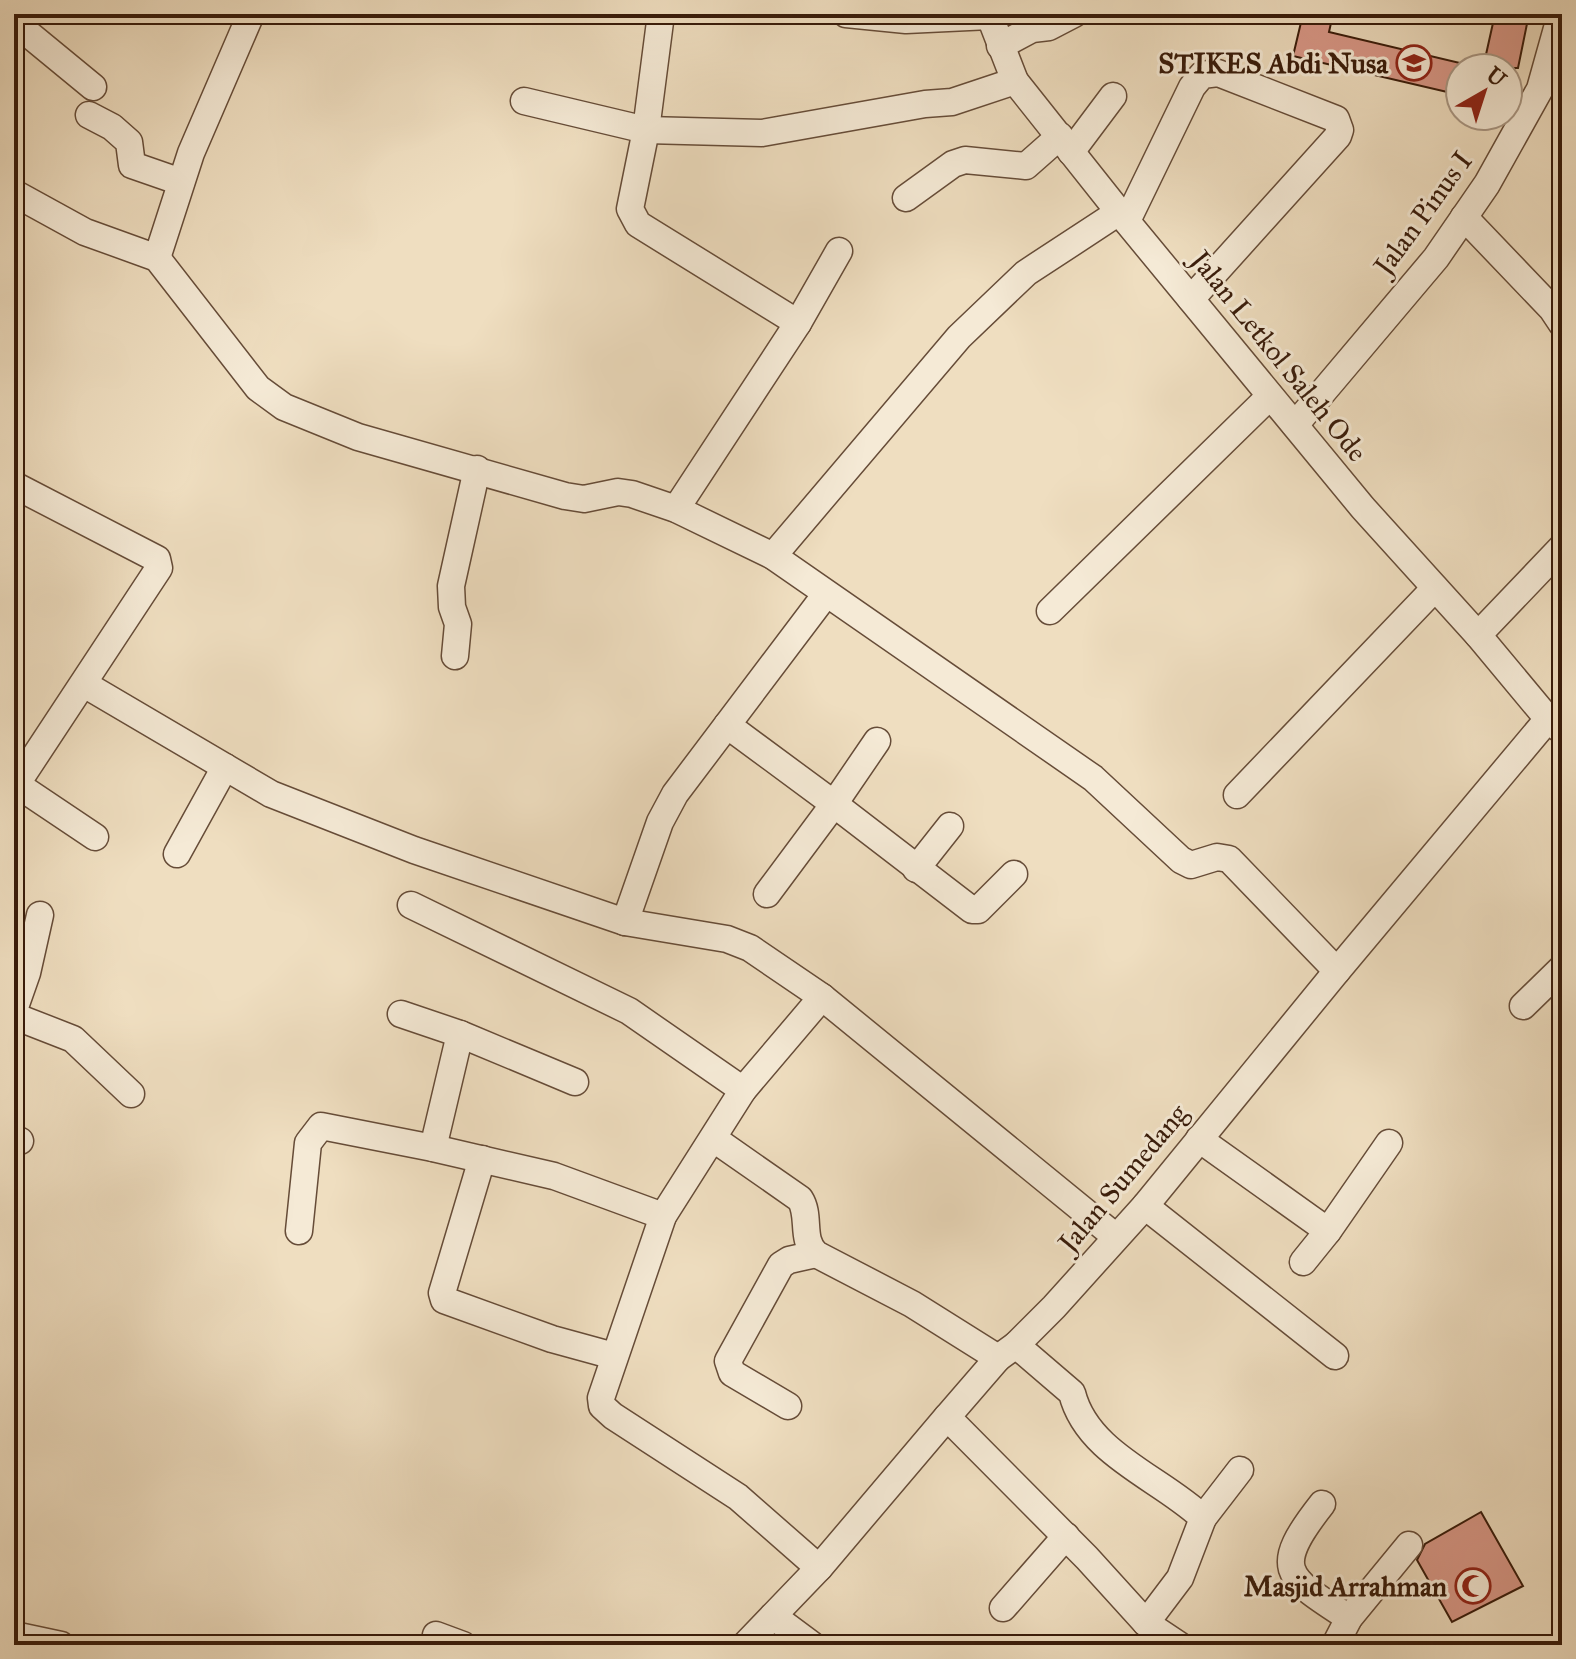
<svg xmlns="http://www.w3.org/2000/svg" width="1576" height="1659" viewBox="0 0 1576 1659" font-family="'IM FELL Great Primer',serif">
<rect width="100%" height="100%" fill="#efdec0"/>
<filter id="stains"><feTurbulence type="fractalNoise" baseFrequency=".0025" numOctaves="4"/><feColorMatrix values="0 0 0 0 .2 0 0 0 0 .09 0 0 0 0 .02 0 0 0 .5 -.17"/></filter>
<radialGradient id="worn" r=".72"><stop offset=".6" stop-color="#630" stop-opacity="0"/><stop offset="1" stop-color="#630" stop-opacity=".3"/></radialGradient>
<g fill="#d99888" stroke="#381b0a" stroke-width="2">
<path d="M1303,14H1333L1329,32L1460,63V95L1293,56Z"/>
<path d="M1495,14H1529L1518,68H1483Z"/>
<path d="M1481,1512L1523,1586L1452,1622L1417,1560L1425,1544Z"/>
</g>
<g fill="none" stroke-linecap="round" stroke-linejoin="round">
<defs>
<g id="minor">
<path d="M661,14L646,130L630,209L638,224L798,323L676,509"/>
<path d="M846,14L906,20L990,16"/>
<path d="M989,14L1015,81L1119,212L1363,508L1478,635L1548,719L1561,730"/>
<path d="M14,22L93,87"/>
<path d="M1000,46L1032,29L1049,27L1074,14"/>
<path d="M524,101L646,130L762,133L925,104L952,102L1015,81"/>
<path d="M89,115L112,127L129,142L132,165L181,182"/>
<path d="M1071,152L1113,96"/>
<path d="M14,193L85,232L157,258L258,388L284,407L358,437L565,496L584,499L618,492L632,494L676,509L773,556L1093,778L1181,860L1191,865L1217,857L1229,859L1337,971"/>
<path d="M906,198L953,164L965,160L1026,166L1060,136"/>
<path d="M1464,217L1552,309L1562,324"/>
<path d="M1127,221L1192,87L1202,75L1218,73L1336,119L1340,130L1338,136L1191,299"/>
<path d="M157,258L191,153L251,14"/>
<path d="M798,323L839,251"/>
<path d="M1295,425L1436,258L1487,184L1540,89L1561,14"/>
<path d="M14,485L157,559L159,568L14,788"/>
<path d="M773,556L959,337L1026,273L1119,212"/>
<path d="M1050,611L1270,396"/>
<path d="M1478,635L1562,547"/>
<path d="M455,656L458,624L452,607L451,586L477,469"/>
<path d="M84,684L271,794L414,850L625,922L727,939L750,948L822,997L1116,1237"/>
<path d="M727,725L834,804L972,910H978L1014,874"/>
<path d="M16,784L95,837"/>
<path d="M1237,795L1435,588"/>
<path d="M177,854L225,767"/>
<path d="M916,869L950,826"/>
<path d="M767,894L834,804L877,741"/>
<path d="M411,905L629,1011L743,1090"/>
<path d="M625,922L660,822L675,794L826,594"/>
<path d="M1523,1006L1562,968"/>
<path d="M14,1010L27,973L40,915"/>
<path d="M401,1014L460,1034L575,1082"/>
<path d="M14,1016L73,1039L131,1094"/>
<path d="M14,1138L20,1141"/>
<path d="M714,1139L800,1199C811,1216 800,1239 816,1254L912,1304L998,1358"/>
<path d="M1199,1139L1328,1231L1389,1143"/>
<path d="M433,1148L460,1034"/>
<path d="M482,1159L442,1293L444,1300L552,1339L614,1356"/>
<path d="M1145,1206L1335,1356"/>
<path d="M299,1231L308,1143L321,1126L433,1148L554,1176L663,1216"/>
<path d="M1303,1262L1328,1231"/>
<path d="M1016,1345L1072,1393C1087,1454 1161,1478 1203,1518L1180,1578L1146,1623"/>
<path d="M788,1406L732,1373L728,1361L781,1265L789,1260L816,1254"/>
<path d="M1322,1504C1270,1570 1286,1577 1349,1618"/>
<path d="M1203,1518L1240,1470"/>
<path d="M819,1568L738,1497L613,1416L602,1406L601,1398L663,1216L743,1090L822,997"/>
<path d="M1003,1608L1066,1536"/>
<path d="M773,1616L812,1645"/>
<path d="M14,1635L61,1645"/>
<path d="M436,1635L463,1645"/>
<path d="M745,1645L819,1568L947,1417"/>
<path d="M1179,1645L1146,1623L1087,1558L947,1417L998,1358L1016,1345L1054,1307L1145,1206L1337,971L1548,719"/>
<path d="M1335,1645L1349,1618L1409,1545"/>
</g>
</defs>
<use href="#minor" stroke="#664c38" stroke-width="29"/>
<use href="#minor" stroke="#f5ead6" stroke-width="26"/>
</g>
<defs>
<symbol id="university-ring" viewBox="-11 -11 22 22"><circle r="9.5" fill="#f5ead6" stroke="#8f2418" stroke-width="1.5"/><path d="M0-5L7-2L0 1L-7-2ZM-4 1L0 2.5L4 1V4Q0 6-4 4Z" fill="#8f2418"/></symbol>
<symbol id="mosque-ring" viewBox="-11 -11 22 22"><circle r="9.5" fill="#f5ead6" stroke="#8f2418" stroke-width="1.5"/><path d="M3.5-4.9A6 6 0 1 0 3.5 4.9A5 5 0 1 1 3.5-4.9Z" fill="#8f2418"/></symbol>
</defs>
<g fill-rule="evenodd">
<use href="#university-ring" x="1394" y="43" width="40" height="40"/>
<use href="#mosque-ring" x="1453" y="1566" width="40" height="40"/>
</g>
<g text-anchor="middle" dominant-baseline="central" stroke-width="6" stroke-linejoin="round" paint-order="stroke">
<g font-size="28" font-weight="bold" fill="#381b0a" stroke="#f5ead6" text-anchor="end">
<text x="1388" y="63">STIKES Abdi Nusa</text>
<text x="1447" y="1586">Masjid Arrahman</text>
</g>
<g font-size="28" fill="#381b0a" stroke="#f5ead6">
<text transform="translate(1423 213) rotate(-54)">Jalan Pinus I</text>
<text transform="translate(1279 356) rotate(51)">Jalan Letkol Saleh Ode</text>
<text transform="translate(1123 1178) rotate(-50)">Jalan Sumedang</text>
</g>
</g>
<rect width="1576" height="1659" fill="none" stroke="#efdec0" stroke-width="48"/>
<rect x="16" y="16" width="1544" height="1627" fill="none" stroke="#381b0a" stroke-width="4"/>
<rect x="24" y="24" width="1528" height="1611" fill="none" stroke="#381b0a" stroke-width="2"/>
<g transform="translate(1484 92) rotate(39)"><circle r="38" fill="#f5ead6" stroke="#a99784" stroke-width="2"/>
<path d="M0-6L14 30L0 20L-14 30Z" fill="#8f2418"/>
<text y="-12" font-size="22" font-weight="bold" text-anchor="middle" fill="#381b0a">U</text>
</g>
<rect width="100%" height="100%" filter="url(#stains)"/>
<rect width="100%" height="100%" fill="url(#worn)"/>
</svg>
